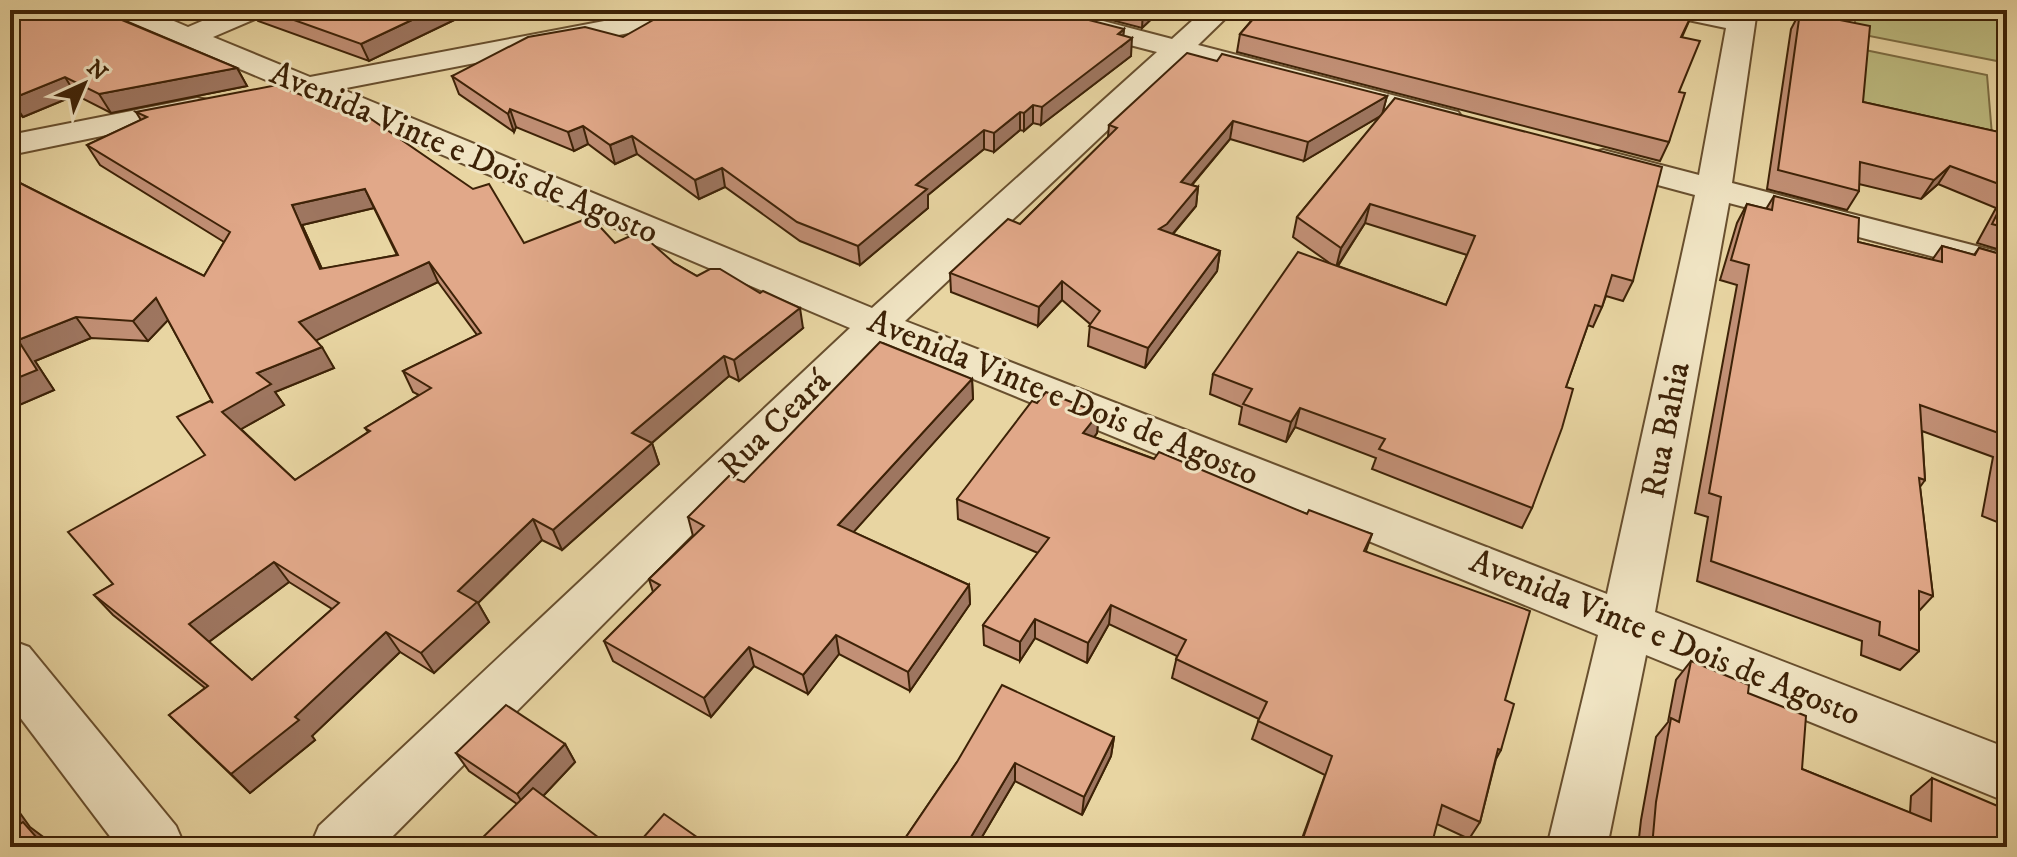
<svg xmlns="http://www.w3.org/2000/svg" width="2017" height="857" viewBox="0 0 2017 857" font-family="'IM FELL DW Pica',serif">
<rect width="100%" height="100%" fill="#e8d5a2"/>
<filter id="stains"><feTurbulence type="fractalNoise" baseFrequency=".0025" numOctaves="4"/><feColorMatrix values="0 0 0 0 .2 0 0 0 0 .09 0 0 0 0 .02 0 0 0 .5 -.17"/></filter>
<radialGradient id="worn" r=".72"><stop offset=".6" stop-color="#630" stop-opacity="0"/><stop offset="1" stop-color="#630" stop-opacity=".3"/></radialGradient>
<g fill="#bdbb80" stroke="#7d6e44" stroke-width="2">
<path d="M1856,10H2007V63L1854,33Z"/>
<path d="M1865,50L1987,75L1992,135L1861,115Z"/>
</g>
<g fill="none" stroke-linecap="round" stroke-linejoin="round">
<defs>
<g id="minor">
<path d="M110,10H148L188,27L228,10H266L262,16L213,37L310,77L662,10H720L716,16L706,18L341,89L872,308L1157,52L1018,16L1014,10H1061L1172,39L1204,10H1234L1198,45L1458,112L1463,119L1458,126L1447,129L1183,59L905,321L1607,594L1695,195L1591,167L1586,160L1591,153L1603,150L1699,175L1726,28L1669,16L1665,10H1757L1732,183L2007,254V276L1729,203L1655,612L2007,748V802L1646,655L1607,847H1547L1598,635L883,342L382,847H310L319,826L850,328L304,96L289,95L285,88L114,16Z"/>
<path d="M197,98L208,100L213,107L208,114L10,155V135Z"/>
<path d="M10,640L29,647L176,826L185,847H118L10,704Z"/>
</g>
</defs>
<use href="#minor" stroke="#684f2e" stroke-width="4"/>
<use href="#minor" fill="#f0e4c3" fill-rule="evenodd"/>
</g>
<g fill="#c29076" stroke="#3d2207" stroke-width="2" fill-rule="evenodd">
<path d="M10,10H100L237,68L247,86L111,113L76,95L23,117L10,108Z"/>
<path d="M252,10H475L369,61L258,21Z"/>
<path d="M1073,10H1161L1142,28Z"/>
<path d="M1245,10H1694L1682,37L1679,92L1669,142L1660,161L1237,52L1240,34L1258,13Z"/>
<path d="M1800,12L1863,102L2003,133L2007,127V252L1977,243L1996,208L1938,184L1921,199L1859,184V191L1847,210L1767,189L1791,29Z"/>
<path d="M1124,29L1123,36L1131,56L1041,125L1033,123L1024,131L1020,130L994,152L984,149L928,195V208L860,265L800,241L725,187L699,199L637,154L615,164L588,144L574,151L516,127L514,132L459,94L452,76L623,37Z"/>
<path d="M1217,61L1387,96L1382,114L1633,281L1623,301L1606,296L1602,307L1593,327L1588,325L1566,387L1532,508L1522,528L1372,469L1376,458L1295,427L1286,442L1239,424L1242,407L1210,394L1213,374L1331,264L1293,237L1297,217L1382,115L1304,161L1230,139L1192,185L1198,187L1196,206L1173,234L1220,251L1217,271L1145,368L1088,346L1090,324L1062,300L1038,326L951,292L950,273L1020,224L1108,137L1109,125ZM1365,223L1467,255L1446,305L1338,266Z"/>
<path d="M136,112L524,243H615L674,263L697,276L803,328L739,381L729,376L652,443L659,464L562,550L542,540L478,603L489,622L434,673L400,652L312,736L315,740L250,793L169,715L205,688L113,615L94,595L113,584L205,455L213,403L168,320L148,341L91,338L35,361L54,390L10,409V178L204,276L224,242L100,165L87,145L141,120ZM374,208L397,255L322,269L302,225ZM438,282L477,335L403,371L413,392L419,395L365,428L368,432L295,480L241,429L284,405L275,392L334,368L316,340ZM289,582L332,609L252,680L209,642Z"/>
<path d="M1774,196L1858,242L1932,260L1942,246L1974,255L1979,248L2007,256V526L1982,516L1993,457L1922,431L1925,480L1920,487L1933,596L1919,611V651L1900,670L1861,655L1862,641L1697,581L1708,517L1695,513L1737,285L1720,280L1737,223L1747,204L1766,209Z"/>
<path d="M972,379L973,399L853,532L969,585L970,604L910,691L839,654L808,694L754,666L711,717L613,661L604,641L653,592L649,579L693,536L688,517L744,482Z"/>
<path d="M1037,403L1099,413L1097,433L1094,437L1307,514L1372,534L1366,551L1505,700L1501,750L1496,759L1480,822L1469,839L1437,824L1300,844L1325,775L1252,739L1259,719L1172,678L1177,656L1109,624L1087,663L1035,638L1020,661L984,645L983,625L1038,553L958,519L957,499Z"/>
<path d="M1691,661L1748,693L1802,769L1910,813L1911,796L1932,778L2007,847H1638L1641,820L1656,737L1668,722L1676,680Z"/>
<path d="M1114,737L1111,756L1082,815L1015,781L976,847H905L904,840L957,762Z"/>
<path d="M565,744L575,762L543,796L517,804L469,771L456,753Z"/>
</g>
<g fill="#9e7660" stroke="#3d2207" stroke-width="2">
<path d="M433,10H475L369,61L361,44Z"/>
<path d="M1144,10H1161L1142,28L1143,11Z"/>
<path d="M1124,29L1122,46L1132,38L1131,56L1041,125L1042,107Z"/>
<path d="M237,68L247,86L111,113L99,94Z"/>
<path d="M65,77L76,95L23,117L11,99Z"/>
<path d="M1387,96L1382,115L1304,161L1308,142Z"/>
<path d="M1033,105V123L1024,131V113Z"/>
<path d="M510,109L516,127L514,132L508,114Z"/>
<path d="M1020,112V130L994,152V133Z"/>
<path d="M1233,121L1230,139L1178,201L1181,182Z"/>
<path d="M583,126L588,144L574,151L568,132Z"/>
<path d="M984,130V149L928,195V208L860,265L858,246L916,185Z"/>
<path d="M632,136L637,154L615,164L610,145Z"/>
<path d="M1950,166L1938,184L1921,199L1934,180Z"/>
<path d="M722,168L725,187L699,199L695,180Z"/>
<path d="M1198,187L1196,206L1165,243L1159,229Z"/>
<path d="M365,189L374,208L302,225L331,289L320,269L292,205Z"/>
<path d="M1370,204L1365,223L1336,268L1341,248Z"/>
<path d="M1220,251L1217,271L1145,368L1148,348Z"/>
<path d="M429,262L438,282L311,343L299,322Z"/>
<path d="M1062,281V300L1038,326L1039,307Z"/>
<path d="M156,298L170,318L148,341L133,321Z"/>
<path d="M800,308L803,328L739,381L734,360Z"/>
<path d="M76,317L91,338L35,361L54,390L10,409V381L18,340Z"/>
<path d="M322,347L334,368L275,392L284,405L236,432L222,412L257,373Z"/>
<path d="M724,356L729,376L639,454L632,433Z"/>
<path d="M972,379L973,399L842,545L838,525Z"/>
<path d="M1300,408L1295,427L1286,442L1291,422Z"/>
<path d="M1099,413L1097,433L1082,453L1083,433Z"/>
<path d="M652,443L659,464L562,550L553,530Z"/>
<path d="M533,519L542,540L478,603L489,622L434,673L421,653L458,591Z"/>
<path d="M274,562L289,582L206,644L189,624Z"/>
<path d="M969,585L970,604L910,691L908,672Z"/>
<path d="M1111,605L1109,624L1087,663L1088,643Z"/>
<path d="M1035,619V638L1020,661V642Z"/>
<path d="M386,632L400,652L312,736L315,740L250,793L231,774Z"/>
<path d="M836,635L839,654L808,694L803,675Z"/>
<path d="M749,647L754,666L711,717L704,698Z"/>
<path d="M1114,737L1111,756L1082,815L1084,797Z"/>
<path d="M565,744L575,762L528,812L517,794Z"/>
<path d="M1015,763V781L976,847H965Z"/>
<path d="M10,799L30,827L46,839L53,847H45L17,826L10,815Z"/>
</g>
<g fill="#e1a889" stroke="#3d2207" stroke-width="2" fill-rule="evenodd">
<path d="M10,10H98L237,68L99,94L65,77L11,99Z"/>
<path d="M266,10H433L361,44Z"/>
<path d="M671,10H1050L1124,29L1118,34L1132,38L1042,107L1033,105L1024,113L1020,112L994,133L984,130L916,185L927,189L858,246L797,222L722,168L695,180L632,136L610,145L583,126L568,132L510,109L508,114L452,76L528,37L585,27L623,37Z"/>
<path d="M1261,10H1694L1681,37L1700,41L1679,92L1685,93L1669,142L1240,34Z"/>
<path d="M1800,12L1870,26L1863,102L2003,133L2007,127V187L1950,166L1934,180L1860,162L1859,191L1778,170Z"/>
<path d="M1187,53L1217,61L1222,54L1387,96L1308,142L1233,121L1181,182L1198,187L1167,224L1159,229L1220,251L1148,348L1089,326L1100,311L1062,281L1039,307L950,273L1008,219L1020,224L1117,128L1109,125Z"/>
<path d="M277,85L362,120L368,117L473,189L489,184L524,243L591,217L615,243L639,232L674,263L697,276L710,269H720L760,293L763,291L800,308L734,360L724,356L632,433L652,443L553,530L533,519L458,591L477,602L421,653L386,632L295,717L299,720L231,774L169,715L208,686L94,595L113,584L68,532L205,455L177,417L210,401L213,403L156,298L133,321L76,317L18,340L37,370L10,381V178L204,276L230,232L87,145L147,117L136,112ZM365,189L398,255L320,269L292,205ZM429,262L481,333L403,371L431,388L365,428L370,431L295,480L222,412L271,384L257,373L322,347L299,322ZM274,562L339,603L252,680L189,624Z"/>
<path d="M1395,98L1662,167L1633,281L1612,275L1602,307L1595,305L1566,387L1573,389L1562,428L1532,508L1379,449L1385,439L1300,408L1291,422L1243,404L1252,389L1213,374L1298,252L1446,305L1475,236L1370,204L1341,248L1297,217Z"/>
<path d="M2007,194V228L1992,224Z"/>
<path d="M1774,196L1859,218L1858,242L1942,262V246L1975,255L1979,248L2007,256V436L1920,405L1925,480L1919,478L1933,596L1919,591V651L1879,635L1880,622L1711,561L1721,497L1709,493L1749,265L1731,260L1747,204L1772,210Z"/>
<path d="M880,342L972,379L838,525L969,585L908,672L836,635L803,675L749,647L704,698L604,641L660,585L649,579L704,526L688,517L729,476L744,482Z"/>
<path d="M1046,392L1099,413L1083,433L1154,459L1159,452L1307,514L1309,510L1372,534L1364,551L1530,611L1505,700L1514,704L1501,750L1498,749L1480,822L1442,805L1431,847H1287L1290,839L1301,844L1332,756L1258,721L1267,702L1176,659L1186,640L1111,605L1088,643L1035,619L1020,642L983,625L1049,538L957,499L1032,401L1037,403Z"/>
<path d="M2007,460V498L2001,496Z"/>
<path d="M1691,661L1749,685L1748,693L1806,716L1802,769L1931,821L1932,778L2007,810V847H1652L1656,802L1671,718L1679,722Z"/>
<path d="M1002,685L1114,737L1084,797L1015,763L965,847H917L904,840L957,762Z"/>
<path d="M506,705L565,744L517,794L456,753Z"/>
<path d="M533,788L611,847H473Z"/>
<path d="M664,814L711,847H635Z"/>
<path d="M10,815L17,826L23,822L45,847H10Z"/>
</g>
<g text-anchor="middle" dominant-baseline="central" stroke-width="6" stroke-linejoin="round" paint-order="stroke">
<g font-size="34" fill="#3d2207" stroke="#f0e4c3">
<text transform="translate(464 153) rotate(23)">Avenida Vinte e Dois de Agosto</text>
<text transform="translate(1063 398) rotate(22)">Avenida Vinte e Dois de Agosto</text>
<text transform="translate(775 424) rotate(-44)">Rua Ceará</text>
<text transform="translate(1666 430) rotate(-79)">Rua Bahia</text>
<text transform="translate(1665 638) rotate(22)">Avenida Vinte e Dois de Agosto</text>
</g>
</g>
<rect width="2017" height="857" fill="none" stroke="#e8d5a2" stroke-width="40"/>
<rect x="12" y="12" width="1993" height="833" fill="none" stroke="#3d2207" stroke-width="4"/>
<rect x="20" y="20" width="1977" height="817" fill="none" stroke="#3d2207" stroke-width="2"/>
<g transform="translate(84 84) rotate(44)" stroke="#f0e4c3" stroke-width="6" paint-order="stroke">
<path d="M0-6L14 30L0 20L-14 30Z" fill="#3d2207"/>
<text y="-12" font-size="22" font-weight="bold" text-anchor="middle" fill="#3d2207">N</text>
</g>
<rect width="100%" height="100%" filter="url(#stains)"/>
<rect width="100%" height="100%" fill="url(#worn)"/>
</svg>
